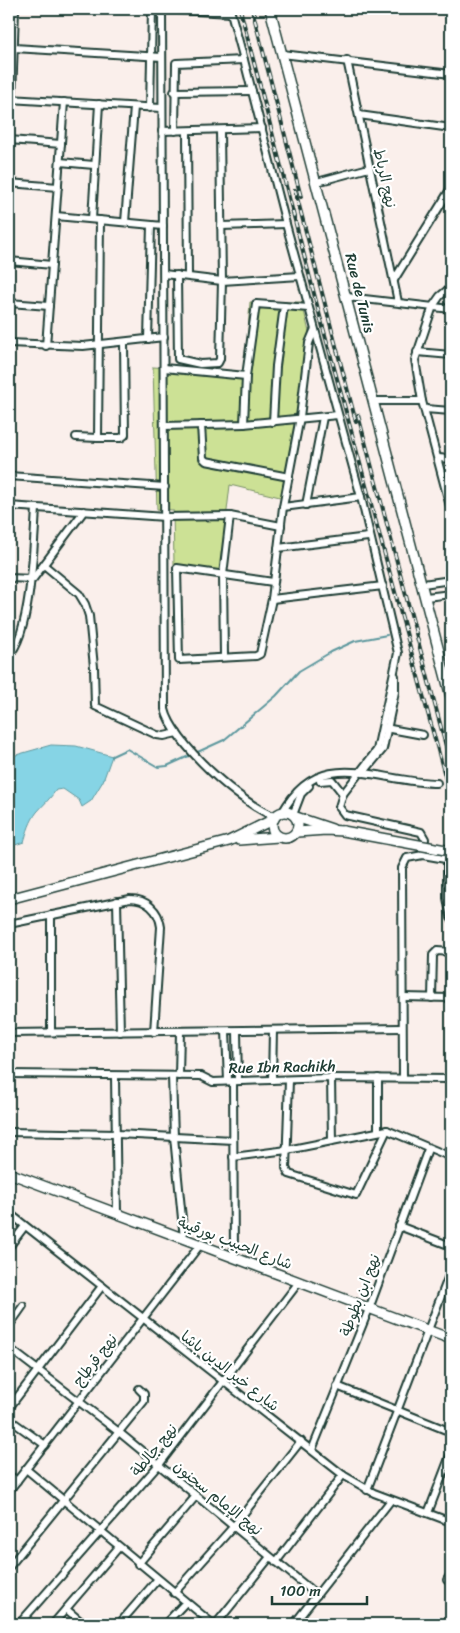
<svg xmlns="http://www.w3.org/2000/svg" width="460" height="1633" viewBox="0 0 460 1633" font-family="Sriracha,'Playpen Sans Arabic',sans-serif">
<rect width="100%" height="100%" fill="#faefeb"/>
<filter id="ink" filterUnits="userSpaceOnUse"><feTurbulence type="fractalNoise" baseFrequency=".02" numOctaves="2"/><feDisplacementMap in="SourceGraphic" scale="10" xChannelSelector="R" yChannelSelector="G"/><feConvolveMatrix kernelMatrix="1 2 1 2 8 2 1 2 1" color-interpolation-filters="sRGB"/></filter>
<g filter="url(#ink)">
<path fill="#cce195" stroke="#768f64" d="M250,302H302L311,341L284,498L230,485L220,570L174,564L173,510L157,509L153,367L245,372Z"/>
<path fill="#86d4e5" stroke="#5d989e" d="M51,745L76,746L112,756L103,781L91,801L82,807L79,800L63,789L56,790C50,799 44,804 37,812C30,821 27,832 24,842L9,847V757Z"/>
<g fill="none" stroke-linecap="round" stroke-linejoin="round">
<path stroke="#5d989e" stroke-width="2" d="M112,756L127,749L158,767L167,766L224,740L276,696L299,671L331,652L355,641L387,635"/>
<defs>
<g id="street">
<path d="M160,9L231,13"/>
<path d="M162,9L165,709C172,742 243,806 276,817"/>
<path d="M230,9L244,60"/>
<path d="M437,9L451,10"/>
<path d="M14,48L162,57"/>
<path d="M282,54L451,74"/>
<path d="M347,60L398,302"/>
<path d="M174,92L252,91"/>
<path d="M9,99L161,108"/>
<path d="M12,99L15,9"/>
<path d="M150,108L152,9"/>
<path d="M359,115L451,128"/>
<path d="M162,131L262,128"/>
<path d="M175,131L176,63L244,60L286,224L361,497L398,653L377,750L343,794L339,807L345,815L421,832L425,839L423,855"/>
<path d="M187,132L188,276"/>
<path d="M9,140L61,144"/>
<path d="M60,162L94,165"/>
<path d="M317,182L369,168"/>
<path d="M9,183L58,187"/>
<path d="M56,216L163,226"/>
<path d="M92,219L99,104"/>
<path d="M100,220L98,438H121L125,435L124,342"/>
<path d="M125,222L134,107"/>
<path d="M221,226L286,224"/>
<path d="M9,261L52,265"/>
<path d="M164,274L222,281L300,276"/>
<path d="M177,275L178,359L200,364L218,363L220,359L222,281L220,131"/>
<path d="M394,280L451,188"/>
<path d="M451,287L440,296L433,306L415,360L422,401L451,510"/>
<path d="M347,297L451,309"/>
<path d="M9,303L49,306"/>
<path d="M284,306L308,308"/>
<path d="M148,339L151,225"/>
<path d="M9,343L83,346L164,337"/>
<path d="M46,346L64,102"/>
<path d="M417,352L451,355"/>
<path d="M164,368L246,376"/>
<path d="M374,401H422"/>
<path d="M425,409L451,411"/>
<path d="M244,424L246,376L256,304L284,306L276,366L273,422"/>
<path d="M201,425L203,458L206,461L289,477"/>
<path d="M164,426L244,424L338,415"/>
<path d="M76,437L98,438"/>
<path d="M438,458L451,459"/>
<path d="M9,476L165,487"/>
<path d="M306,505L323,417"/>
<path d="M9,506L165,517L230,516L281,526"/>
<path d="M283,507L361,497"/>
<path d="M278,548L368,537"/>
<path d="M44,565L79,594L85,604L89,616L94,667L95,706L157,735L164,736L177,733"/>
<path d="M9,578L33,579L84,511"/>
<path d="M273,582L177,568L179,660L256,656L260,654L272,599L283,507L300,417L309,343L314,331"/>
<path d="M423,584L451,580"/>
<path d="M426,597L451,594"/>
<path d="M272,599L383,586"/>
<path d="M9,655C31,634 34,541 36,508"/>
<path d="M224,656L223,575L230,516"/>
<path d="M385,728L423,735"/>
<path d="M363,773L383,749L395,692V676"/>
<path d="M320,781L332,780L343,794"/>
<path d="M282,813C320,743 378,783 437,783"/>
<path d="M293,815L301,794L309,786"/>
<path d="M447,859V898L451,918"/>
<path d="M117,901L120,1032"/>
<path d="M9,924L130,899C146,899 159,910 161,927L154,1032"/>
<path d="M403,997L451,998"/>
<path d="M432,998L433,955L437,951L451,952"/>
<path d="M226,1031L228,1081"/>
<path d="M237,1031L238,1081"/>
<path d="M51,1032V915"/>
<path d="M9,1033L402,1028"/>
<path d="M9,1074L201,1076L213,1082L331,1078L451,1079"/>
<path d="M179,1076L180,1031"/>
<path d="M115,1077L117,1214"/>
<path d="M172,1077L174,1137L184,1239"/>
<path d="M331,1078L332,1141"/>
<path d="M378,1078V1131"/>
<path d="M403,1078L402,868L407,858L423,855L451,860"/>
<path d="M272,1080L273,1030"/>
<path d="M289,1080L286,1168L289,1174L356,1195L387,1130"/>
<path d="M233,1081L234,1258"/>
<path d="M9,1132L117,1134L233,1140"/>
<path d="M233,1157L287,1150L387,1130L451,1157"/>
<path d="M9,1213L343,1475L374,1493L451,1522"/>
<path d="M399,1226L451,1246"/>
<path d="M9,1247L25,1226"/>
<path d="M9,1326L23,1306"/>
<path d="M9,1348L120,1433L317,1595"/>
<path d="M337,1386L451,1432"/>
<path d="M9,1408L102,1286"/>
<path d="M9,1419L45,1445"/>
<path d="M312,1450L369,1309L428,1149"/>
<path d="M26,1469L213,1624"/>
<path d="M9,1475L17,1481"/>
<path d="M367,1490L451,1270"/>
<path d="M9,1491L200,1245"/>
<path d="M428,1513L451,1453"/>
<path d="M276,1562L343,1475"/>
<path d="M138,1564L196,1496"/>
<path d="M9,1567L144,1401V1394L139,1389"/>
<path d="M447,1580L451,1574"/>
<path d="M174,1593L233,1527L301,1441"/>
<path d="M66,1609L84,1624"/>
<path d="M19,1624L162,1461L299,1282"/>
<path d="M53,1624L119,1547"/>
<path d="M119,1624L157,1580"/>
<path d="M165,1624L185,1603"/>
<path d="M216,1624L270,1557"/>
<path d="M294,1624L391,1500"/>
</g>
<g id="secondary">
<path d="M270,9L451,697"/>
<circle cx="285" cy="825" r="13"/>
<path d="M296,817L332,829"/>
<path d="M297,832L326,830L343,831"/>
<path d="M239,840L279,837"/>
<path d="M9,899L229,841L274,819"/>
<path d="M9,1173L451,1339"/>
</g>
</defs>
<use href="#street" stroke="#1f3d34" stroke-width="10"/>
<use href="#secondary" stroke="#1f3d34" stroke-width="12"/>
<use href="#street" stroke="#fff" stroke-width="6"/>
<use href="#secondary" stroke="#fff" stroke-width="9"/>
<defs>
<g id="rail">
<path d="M240,9L318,309L451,798"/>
<path d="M252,9L301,197"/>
<path d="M295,190L356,422"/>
<path d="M358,415L451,765"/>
</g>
</defs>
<use href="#rail" stroke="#1f3d34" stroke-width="4"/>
<use href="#rail" stroke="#fff" stroke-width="2" stroke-dasharray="5.5" stroke-linecap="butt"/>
<defs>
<path id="secondary-bridge" d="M343,831L451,851"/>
</defs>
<use href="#secondary-bridge" stroke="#1f3d34" stroke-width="12" stroke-linecap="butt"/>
<use href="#secondary-bridge" stroke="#fff" stroke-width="9"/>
</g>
</g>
<g text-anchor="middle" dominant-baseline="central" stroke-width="4.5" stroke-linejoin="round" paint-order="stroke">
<g font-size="15" fill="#1f3d34" stroke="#fff">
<text transform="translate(385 178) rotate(78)">نهج الرباط</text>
<text transform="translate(360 293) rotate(76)">Rue de Tunis</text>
<text transform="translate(282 1067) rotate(-1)">Rue Ibn Rachikh</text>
<text transform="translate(235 1243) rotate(21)">شارع الحبيب بورقيبة</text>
<text transform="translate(360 1295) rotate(-69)">نهج ابن بطوطة</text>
<text transform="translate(95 1360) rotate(-52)">نهج قرطاج</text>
<text transform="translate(230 1371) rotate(38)">شارع خير الدين باشا</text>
<text transform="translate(154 1450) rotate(-50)">نهج جالطة</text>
<text transform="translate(218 1498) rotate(39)">نهج الإمام سحنون</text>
</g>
</g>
<rect width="460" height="1633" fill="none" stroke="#fff" stroke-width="30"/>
<rect x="15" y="15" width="430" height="1603" fill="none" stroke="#1f3d34" stroke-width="2" filter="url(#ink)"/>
<path d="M272 1596v8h95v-8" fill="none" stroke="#1f3d34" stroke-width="2.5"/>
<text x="280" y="1596" font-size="15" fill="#1f3d34" stroke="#ffffff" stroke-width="4" paint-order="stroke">100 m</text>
</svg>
